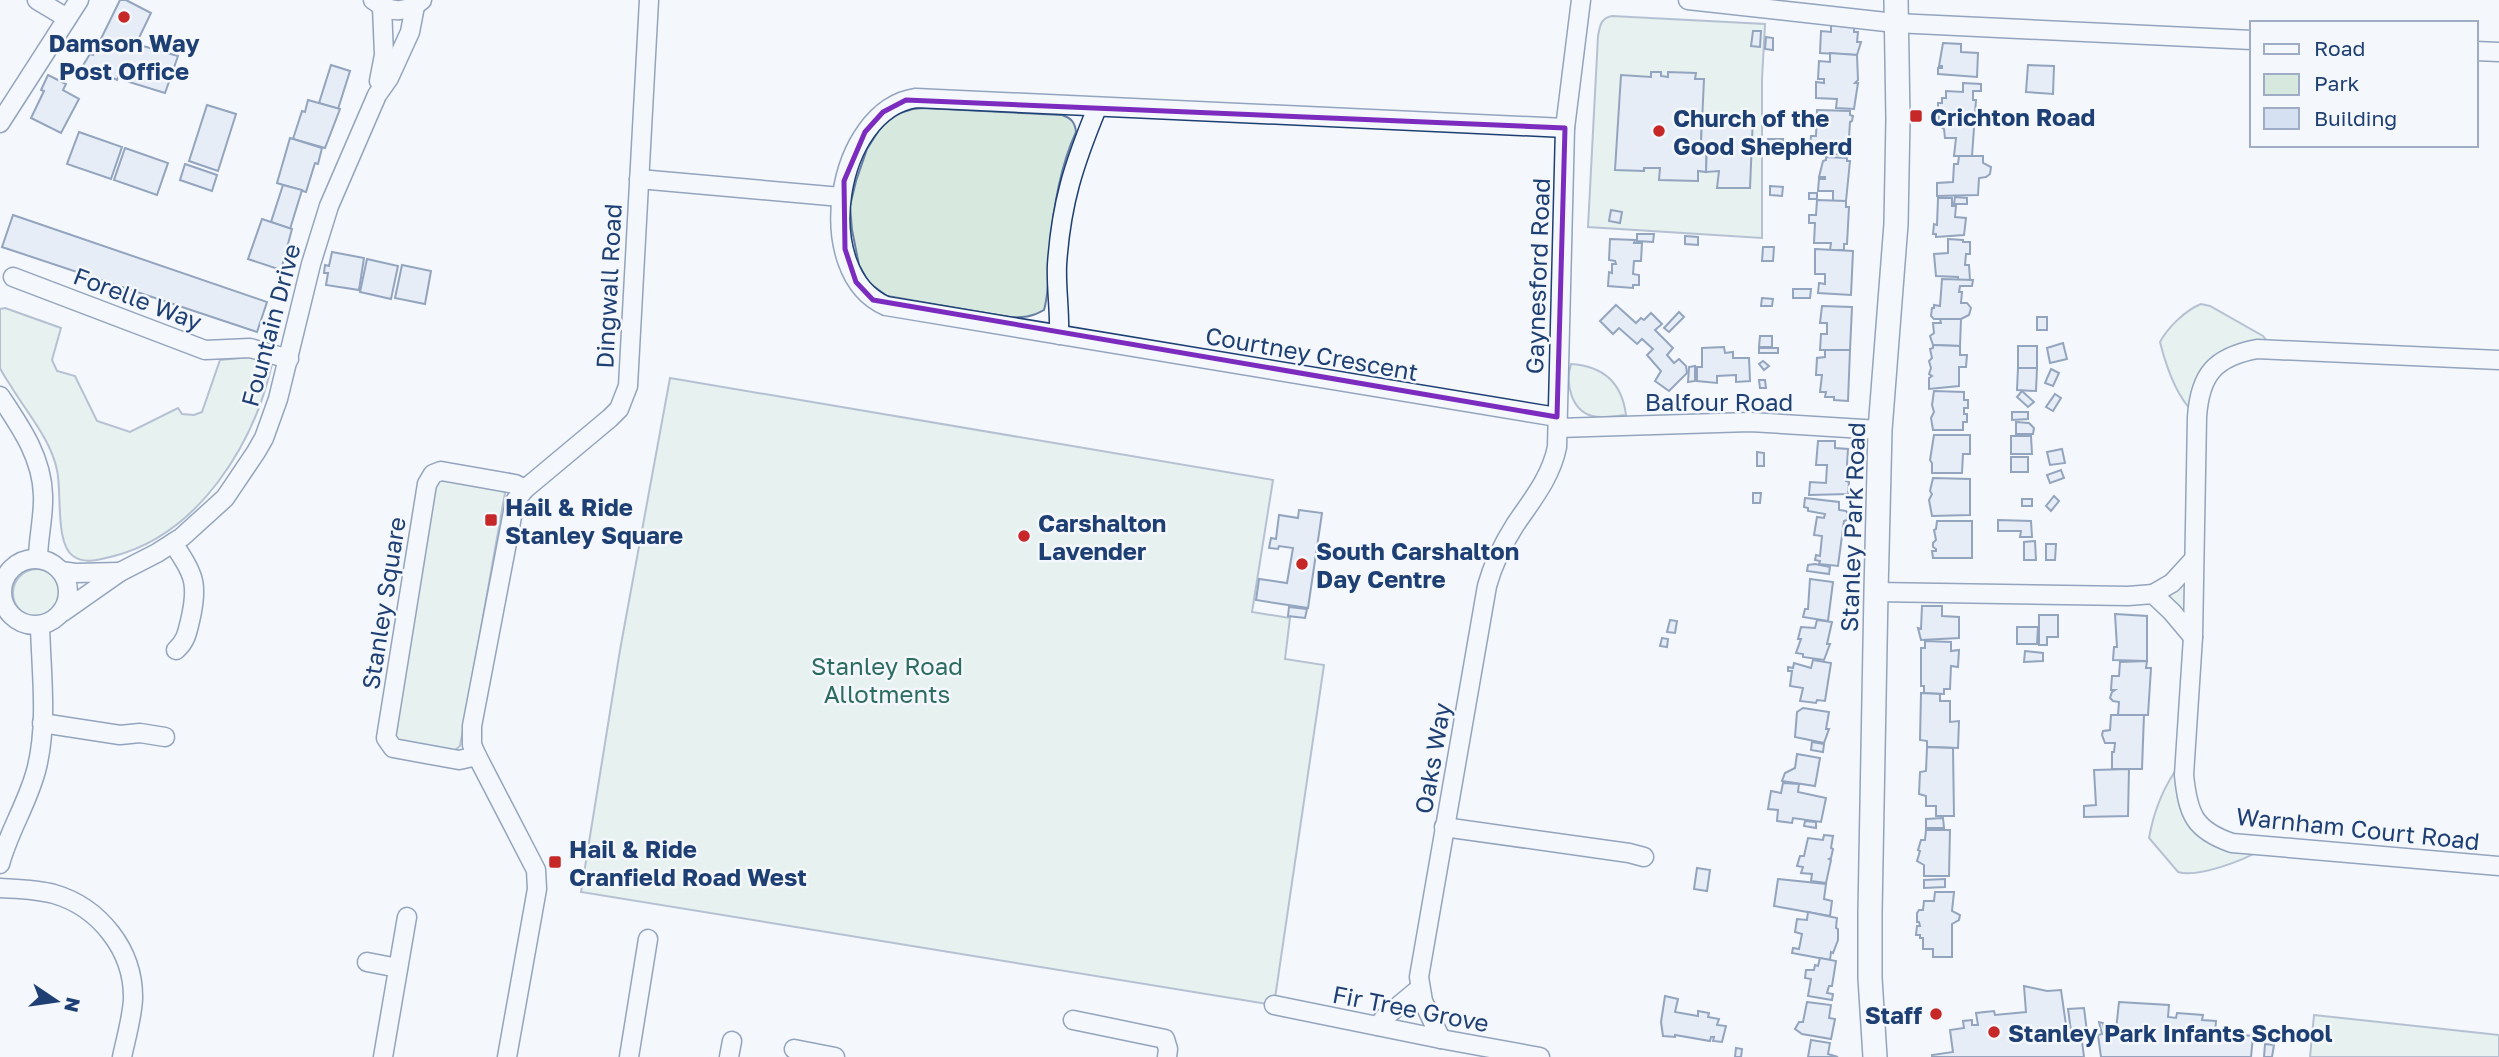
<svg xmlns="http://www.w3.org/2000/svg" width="2499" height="1057" viewBox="0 0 2499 1057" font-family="'Golos Text',sans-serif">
<rect width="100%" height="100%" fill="#f4f7fb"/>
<g fill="#d7e8df" stroke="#687fa3" stroke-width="2">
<path d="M1612,16L1765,24L1762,79V238L1588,227L1598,36C1600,25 1601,18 1612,16Z"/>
<path d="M923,108L1062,115C1071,118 1075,122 1076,132C1060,167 1054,206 1050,244C1048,267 1050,289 1044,310C1032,317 1023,318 1009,317L887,296L869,283L859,265L852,230L850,206L856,181L867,149L881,127L893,115L913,109Z"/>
<path d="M2201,304L2210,306L2263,336L2271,346L2219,358L2194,413C2176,396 2166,366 2160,342C2168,327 2186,310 2201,304Z"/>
<path d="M5,308L61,328L52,360L57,371L75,376L97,421L130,432L178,408L182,414L194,415L202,412L220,360L250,357L272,364C254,444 199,534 114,556C100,559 86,565 73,556C55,544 62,491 57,470C51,441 29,415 14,391C10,384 3,375 0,368C0,356 0,323 0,309Z"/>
<path d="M1571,364C1603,366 1622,383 1626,415C1615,416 1603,419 1592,416C1571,410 1565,383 1571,364Z"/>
<path d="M670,378L1273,480L1252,612L1290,618L1285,659L1324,665L1274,1005L581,892L620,650Z"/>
<path d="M440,479L503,490L505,493L462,735L460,746L454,751L396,741L393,733L435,485Z"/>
<circle cx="37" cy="593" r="24"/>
<path d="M2190,570V627L2160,595Z"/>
<path d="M2181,763L2190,820L2262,849C2245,860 2198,878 2178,872L2149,838C2154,810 2164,785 2181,763Z"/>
<path d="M2314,1015L2499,1035V1057H2310Z"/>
</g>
<g fill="#d5e0f0" stroke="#1d3f73" stroke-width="2">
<path d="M120,0H126L151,13L136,44L178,56L165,93L129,82L131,79L119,75L117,80L98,71L96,74L82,67L90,54L93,55Z"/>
<path d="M1831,25L1854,26V32H1858L1857,42H1861L1857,55L1820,53L1821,31L1831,32Z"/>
<path d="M1753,31H1761L1760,47L1751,46Z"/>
<path d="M1766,37L1773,38V50L1765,49Z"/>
<path d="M1943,43L1961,44V52L1978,53L1977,77L1938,74V68H1942V66H1939Z"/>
<path d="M1830,53L1857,55L1858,80L1855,83H1858L1854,109L1836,108L1837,99L1816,98V82L1824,83V79H1818L1819,61L1830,62Z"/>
<path d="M331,65L350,71L338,109L319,103Z"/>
<path d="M2028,65L2054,66L2053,94L2026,92Z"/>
<path d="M1651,72H1661V76L1668,77V72L1696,73L1695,79H1704L1701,144H1707L1706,172L1698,171V181L1659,180L1660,168H1644V171L1615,170L1621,75L1651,77Z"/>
<path d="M48,75L66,84L63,90L79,99L61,133L31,118L44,91L41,90Z"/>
<path d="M1963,83L1981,84V91H1973V100H1976L1972,156H1954L1956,138H1945L1944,129L1938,125L1939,116L1942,113H1938V103H1942V98H1946V91L1963,92Z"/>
<path d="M308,100L340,109L325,148L293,139L302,111L305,112Z"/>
<path d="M207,105L236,114L218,171L189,161Z"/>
<path d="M1817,110L1850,111V115L1853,116L1852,121L1850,122L1849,138L1852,144L1849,149H1847V155L1816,153L1817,147L1810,146L1811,136H1816Z"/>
<path d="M1721,114L1753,116L1750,188H1717L1719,171L1706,172L1707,144H1701L1702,118L1721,119Z"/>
<path d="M79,132L122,147L111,179L67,164Z"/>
<path d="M290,138L322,148L318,164L315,163L306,192L277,183Z"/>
<path d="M1768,139H1783L1782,151H1764V145H1768Z"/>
<path d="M125,148L168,163L157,195L114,180Z"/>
<path d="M1959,156H1983V163L1991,167L1990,174L1986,177L1979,178L1978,195L1937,196V183L1953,182L1954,164H1958Z"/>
<path d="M1826,157L1847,158V161H1850L1846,201H1833V191H1818L1819,179H1825V177H1819L1823,161L1826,160Z"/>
<path d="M185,164L217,175L212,191L180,180Z"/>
<path d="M283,185L302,190L290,229L271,222Z"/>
<path d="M1770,186L1783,187L1782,196L1770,195Z"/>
<rect x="1809" y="193" width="8" height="6"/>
<path d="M1955,197L1967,198V204H1954Z"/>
<path d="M1938,198H1952V206H1956L1955,217L1966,218L1964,235L1936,237V234H1933L1934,224L1937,225Z"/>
<path d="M1817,200L1846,201V207H1849L1847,244H1844V250H1830L1831,243H1814L1815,223H1809V215H1816Z"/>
<path d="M1611,210L1622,212L1620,223L1609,221Z"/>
<path d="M13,215L267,302L257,332L2,247Z"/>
<path d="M262,219L292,229L281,270L248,259Z"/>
<path d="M1637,234H1654L1653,242L1637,241Z"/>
<path d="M1685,236L1698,237V245L1685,244Z"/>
<path d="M1610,239L1635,240L1634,243H1642L1641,261H1634L1633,274L1639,275V285H1633V288L1608,286L1609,272L1612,273V264H1616L1615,261L1609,260Z"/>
<path d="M1948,239L1963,240V242H1970V254H1966L1965,265H1969L1970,280H1958V277L1936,276L1934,254L1948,253Z"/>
<path d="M1763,247H1774L1773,261H1762Z"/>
<path d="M1815,249L1853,251L1851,295L1818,293L1819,283L1825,284V274H1815Z"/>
<path d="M332,252L364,258L359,290L326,285L328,273H324L325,265L329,266Z"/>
<path d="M367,259L398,266L391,299L360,292Z"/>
<path d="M402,265L431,271L425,304L395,298Z"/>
<path d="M1942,279L1973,280L1972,286H1960L1959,292H1962L1961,303H1967L1971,308L1969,315L1961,319H1934L1931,316L1932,308H1934V305L1940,306Z"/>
<path d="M1793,289H1811L1810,298H1793Z"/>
<path d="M1762,298L1773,299L1772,306H1761Z"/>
<path d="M1616,305L1636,323L1641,318L1644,320L1651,313L1662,324L1655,330L1673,348L1667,355L1674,363L1679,359L1686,366L1687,373L1669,391L1655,381L1661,371L1647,355L1653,349L1642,339L1637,344L1619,328L1613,334L1600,321Z"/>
<path d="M1822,306L1852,307L1850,350H1820L1821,334H1827V323H1820Z"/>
<path d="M1679,312L1684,317L1669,332L1664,328Z"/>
<rect x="2037" y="317" width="10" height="13"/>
<path d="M1940,319H1961L1960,346L1933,345L1930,336L1934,333L1933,323H1941Z"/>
<path d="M1760,336H1772V347H1759Z"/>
<path d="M2063,343L2067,359L2050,363L2047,348Z"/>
<path d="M1933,345L1960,346V355H1967L1966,367H1959V386L1929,389V378L1932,376L1929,374L1931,368L1929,361L1932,358L1930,349L1933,348Z"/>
<rect x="2018" y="346" width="19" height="22"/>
<path d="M1724,347L1725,353L1733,352V358H1749L1750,381L1736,382V375L1717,376V383L1697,381V367H1702V348Z"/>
<rect x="1759" y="348" width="19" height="5"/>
<path d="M1825,350H1850L1848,401L1834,400V397H1825L1826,392H1820L1822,375H1816L1817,358L1825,357Z"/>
<path d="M1763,361L1769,366L1764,370L1759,364Z"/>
<path d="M1695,366V381L1688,382L1689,367Z"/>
<path d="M2018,368H2037L2036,391L2017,390Z"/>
<path d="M2051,369L2059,373L2053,386L2045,383Z"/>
<path d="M1759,380H1765L1766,388H1760Z"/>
<path d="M1934,391L1964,392V400H1968V408H1964V414H1967V422H1963V430H1933L1931,418L1934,412L1932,405Z"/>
<path d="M2022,391L2034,402L2028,407L2017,397Z"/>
<path d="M2055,394L2061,398L2053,411L2046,407Z"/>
<path d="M2012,412H2028V419L2012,420Z"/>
<path d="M2016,422L2029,423L2034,428L2033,434H2016Z"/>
<path d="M1934,435H1970V454H1963L1962,473H1932V463L1930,460Z"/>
<path d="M2011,436H2031L2032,454H2011Z"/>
<path d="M1818,441H1835V448L1848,449L1846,481L1849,482L1848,494L1809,495L1810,482L1826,483L1827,465H1816Z"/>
<path d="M2062,449L2065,463L2050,465L2047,452Z"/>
<path d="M1757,452L1764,453V466H1757Z"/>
<rect x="2011" y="457" width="17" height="15"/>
<path d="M2061,470L2064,478L2050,483L2047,475Z"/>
<path d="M1933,478L1970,479V515L1932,516L1929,500L1932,494L1930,491Z"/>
<path d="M1753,493H1761L1760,503H1753Z"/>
<path d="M2054,496L2059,501L2051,511L2046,506Z"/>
<path d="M1805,498L1839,502V510L1846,511L1848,514L1847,520L1844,521L1838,566L1819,564L1820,561L1815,560L1816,555L1820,556L1822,536L1814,535L1817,517L1824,518L1825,514L1808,511V508L1804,507Z"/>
<rect x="2022" y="499" width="10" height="7"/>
<path d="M1299,510L1322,513L1308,608L1256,600L1259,579L1287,583L1293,548L1279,546L1278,549L1269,548L1271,538L1276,539L1279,515L1298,518Z"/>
<path d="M1998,520L2031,521L2032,537H2020L2021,531H1998Z"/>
<path d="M1937,521H1972V558H1933L1932,551H1936V549L1933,547V543L1936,540L1934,530L1936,529Z"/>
<path d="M2035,541L2036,560H2024V542Z"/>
<path d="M2046,544H2056L2055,560H2046Z"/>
<path d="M1815,564L1830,567L1829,574L1807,571L1808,565Z"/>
<path d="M1810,579L1833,582L1828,621L1803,617L1805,609H1808Z"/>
<path d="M1922,606H1942V616L1959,617V638L1921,640L1918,628L1921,629Z"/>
<path d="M1289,607L1307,609L1305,618L1288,616Z"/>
<path d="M2115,614L2147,616V661L2113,660L2114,647H2117Z"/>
<path d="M2039,615H2058V637H2047V645H2039Z"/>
<path d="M1670,620L1677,621L1675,633L1667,632Z"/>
<path d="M1817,620L1832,622L1827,644H1830L1824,660L1803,657V654L1796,653L1801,639H1798L1801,627L1815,628Z"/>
<path d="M2017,627H2038L2037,644H2017Z"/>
<path d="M1662,638L1668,639L1667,647L1660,646Z"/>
<path d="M1925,641L1951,642V651L1959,650L1958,667L1951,666L1950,689H1944V694L1924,693V686H1921V648H1925Z"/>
<path d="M2025,651L2043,653V661L2024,662Z"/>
<path d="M1813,660L1831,663L1825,701L1817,700L1816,703L1800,701L1803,688L1790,686L1792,671H1788V667L1793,668L1794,663L1811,668Z"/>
<path d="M2147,661L2146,668H2151L2148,715H2118L2119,702L2113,701L2110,698L2112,692L2115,690H2111L2112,676H2119L2120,662Z"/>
<path d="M1921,693L1940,694V701H1950V722L1959,721L1958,748L1927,747V741L1920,740Z"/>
<path d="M1803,708L1829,712L1826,729H1829L1824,743L1795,737L1797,712Z"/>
<path d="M2111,715H2144L2142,769H2112V752H2114L2115,743H2105L2102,735L2103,731L2110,730Z"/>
<path d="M1812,742L1824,744L1823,752L1811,750Z"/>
<path d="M1927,747L1953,748L1954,816H1936V806H1926V796L1919,794L1920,772L1926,771Z"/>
<path d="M1797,754L1820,758L1815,786L1782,781L1785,773L1795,768Z"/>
<path d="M2129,769L2128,816L2084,817V806L2096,805L2094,770Z"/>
<path d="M1783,783L1799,784L1798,792L1826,798L1821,822L1793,818L1792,823L1777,821L1778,810L1768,809L1771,791L1781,793Z"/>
<path d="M1943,818L1944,828H1926V819Z"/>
<path d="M1805,821L1816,822V828L1804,826Z"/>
<path d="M1926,830H1950L1949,876H1924V865L1917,861L1920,851L1918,850L1921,840H1925Z"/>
<path d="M1824,835L1833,836L1831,848L1833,849L1831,858L1829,859L1831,860L1826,883L1811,881L1812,874L1801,873L1803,867L1797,866L1800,856H1804L1808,838L1823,840Z"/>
<path d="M1697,868L1710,870L1707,891L1694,889Z"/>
<path d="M1778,879L1826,884L1824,899L1832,901L1830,916L1774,906Z"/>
<path d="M1945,879V887L1924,888V880Z"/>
<path d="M1935,892H1954L1952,911L1960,915L1959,920L1952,924V957H1933V949H1923V938H1920V935H1916L1917,926H1920L1919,922H1917V913L1919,910H1923L1924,901H1934Z"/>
<path d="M1808,912L1837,918L1836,928L1838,929V940L1833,953L1831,952L1830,960L1792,953L1793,948L1799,949L1802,934L1795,932L1797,919L1807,920Z"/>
<path d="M1820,958L1836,961L1832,986H1829L1827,993L1833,994L1832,1000L1808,996L1811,979L1805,978L1806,970H1814L1815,965L1818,966Z"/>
<path d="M2024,986L2047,991L2061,990L2067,1032L2071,1031L2068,1009L2084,1008L2087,1032L2081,1033L2084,1057H1932V1055L1953,1052L1950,1030L1964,1028L1963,1021L1972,1020V1025H1978L1976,1013L1994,1011L1995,1015L2026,1012Z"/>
<path d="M1665,996L1678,999L1675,1012L1698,1016V1011L1709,1013L1708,1017L1719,1019L1717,1025L1726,1026L1722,1042L1713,1041L1714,1037H1711L1710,1041L1675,1035V1037L1663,1036L1661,1022Z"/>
<path d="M1807,1002L1831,1005L1829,1018L1835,1019L1831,1039L1802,1034L1795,1029L1799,1022H1803Z"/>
<path d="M2119,1002L2169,1005L2168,1017L2176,1018L2177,1013L2203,1015L2202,1020L2216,1021L2215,1033L2253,1036L2251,1057H2101L2098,1035L2102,1034L2099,1022L2103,1023L2105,1033L2116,1030Z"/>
<path d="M1811,1040L1830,1043L1828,1054L1838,1057H1808Z"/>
<path d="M2265,1044L2274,1045L2272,1057H2264Z"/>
<path d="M1736,1048L1742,1049L1741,1057H1735Z"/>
</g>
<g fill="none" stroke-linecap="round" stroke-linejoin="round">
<defs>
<g id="minor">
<path d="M37,0L67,18"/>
<path d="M373,0C390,13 406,14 422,0"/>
<path d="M1688,0L1895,23L2252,40"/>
<path d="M2476,51L2499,52"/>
<path d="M379,81L384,55L382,7"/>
<path d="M0,123L79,0"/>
<path d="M639,179L841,197"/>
<path d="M13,277L205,350L250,348L289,359"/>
<path d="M1059,335C1060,311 1056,288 1057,265C1061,203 1074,164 1097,108"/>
<path d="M2499,360L2257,349C2215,357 2200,374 2197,417L2193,637L2184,775C2188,814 2194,830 2232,843L2499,866"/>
<path d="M0,396C20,426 42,457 43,495C44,516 38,538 38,559"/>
<path d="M1557,417L886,306C810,273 835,110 916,98L1565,128"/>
<path d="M1558,428L1750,422L1880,430"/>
<path d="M173,543C194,575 199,583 190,621C187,633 186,641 176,650"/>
<circle cx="35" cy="592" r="33"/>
<path d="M61,571L75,573L120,572"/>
<path d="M1876,592L2128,596L2153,594L2172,612L2193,637"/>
<path d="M2153,594L2172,583L2194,559"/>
<path d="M63,612L120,572L157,553L182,537L225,498L256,452L264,438L278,399L311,264L329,206L377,95L389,78L410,32L415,6"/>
<path d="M42,723L120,735L140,733L165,737"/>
<path d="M477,756L459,760L393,748L386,738L427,484L433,474L441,471L515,484L525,489"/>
<path d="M1444,827L1629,853L1644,857"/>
<path d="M0,864C9,830 29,801 37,767C48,721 41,671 40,625"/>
<path d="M0,888C18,889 36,889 54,894C99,907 134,950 133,999C132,1018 126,1038 122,1057"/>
<path d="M367,962L398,968"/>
<path d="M1274,1005L1441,1039L1540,1057"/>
<path d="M1073,1020L1165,1039L1168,1049L1167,1057"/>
<path d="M1378,1026L1385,1017L1420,988"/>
<path d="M1441,1039L1423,1001L1419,977L1487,586C1493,564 1503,544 1515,525C1532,500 1551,477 1557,447L1565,128L1581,0"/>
<path d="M794,1049L835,1057"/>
<path d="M383,1057L407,917"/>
<path d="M507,1057L537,889L536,870L477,756L472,745V726L515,501L525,489L610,418L619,409L628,386L649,0"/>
<path d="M629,1057L648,939"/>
<path d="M729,1057L732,1041"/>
</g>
<path id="tertiary" d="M1875,1057L1870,978V912L1876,592L1880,430L1896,224L1898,119L1896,0"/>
</defs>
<use href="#minor" stroke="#1d3f73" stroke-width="21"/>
<use href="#tertiary" stroke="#1d3f73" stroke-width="26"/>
<use href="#minor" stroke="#f4f7fb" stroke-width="18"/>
<use href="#tertiary" stroke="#f4f7fb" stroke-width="23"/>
</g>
<path d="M0 0H2499V1057H0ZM906,100L1565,128L1557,417L873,300L856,282L845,249L844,181L865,132L883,112Z" fill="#f4f7fb" fill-opacity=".55" fill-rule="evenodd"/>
<path fill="none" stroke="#7b2cbf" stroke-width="5" stroke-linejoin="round" d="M906,100L1565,128L1557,417L873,300L856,282L845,249L844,181L865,132L883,112Z"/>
<g fill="#c62828" stroke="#f4f7fb" stroke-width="2.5">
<circle cx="124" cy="17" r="7"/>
<rect x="1909" y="109" width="14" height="14" rx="3.5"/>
<circle cx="1659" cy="131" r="7"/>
<rect x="484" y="513" width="14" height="14" rx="3.5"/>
<circle cx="1024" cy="536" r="7"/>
<circle cx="1302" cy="564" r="7"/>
<rect x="548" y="855" width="14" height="14" rx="3.5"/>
<circle cx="1936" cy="1014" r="7"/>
<circle cx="1994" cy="1032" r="7"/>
</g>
<g text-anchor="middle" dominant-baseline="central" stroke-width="5" stroke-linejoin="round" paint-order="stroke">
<g font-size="24" font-weight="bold" fill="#1d3f73" stroke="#f4f7fb" text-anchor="start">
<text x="124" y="42" text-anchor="middle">Damson Way<tspan x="124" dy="28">Post Office</tspan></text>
<text x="1930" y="116">Crichton Road</text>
<text x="1673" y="117">Church of the<tspan x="1673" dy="28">Good Shepherd</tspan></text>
<text x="505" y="506">Hail &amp; Ride<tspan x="505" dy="28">Stanley Square</tspan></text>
<text x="1038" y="522">Carshalton<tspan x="1038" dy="28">Lavender</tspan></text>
<text x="1316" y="550">South Carshalton<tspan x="1316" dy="28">Day Centre</tspan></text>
<text x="569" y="848">Hail &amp; Ride<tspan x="569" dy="28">Cranfield Road West</tspan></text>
<text x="1922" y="1014" text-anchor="end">Staff</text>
<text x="2008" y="1032">Stanley Park Infants School</text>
</g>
<g font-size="24" fill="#1d3f73" stroke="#f4f7fb">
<text transform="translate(1537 276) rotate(-88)">Gaynesford Road</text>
<text transform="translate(608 286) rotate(-87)">Dingwall Road</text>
<text transform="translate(138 298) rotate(21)">Forelle Way</text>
<text transform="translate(270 325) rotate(-75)">Fountain Drive</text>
<text transform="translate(1312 353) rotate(10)">Courtney Crescent</text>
<text x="1719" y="401">Balfour Road</text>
<text transform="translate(1852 527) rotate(-88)">Stanley Park Road</text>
<text transform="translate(383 603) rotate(-81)">Stanley Square</text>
<text transform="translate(1432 758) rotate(-80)">Oaks Way</text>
<text transform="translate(2358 828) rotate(6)">Warnham Court Road</text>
<text transform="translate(1411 1008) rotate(11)">Fir Tree Grove</text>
</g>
<g font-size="24" fill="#2c6c60" stroke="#f4f7fb">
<text x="887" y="665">Stanley Road<tspan x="887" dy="28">Allotments</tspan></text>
</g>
</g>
<rect x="2250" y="21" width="228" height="126" fill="#f4f7fb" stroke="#9eadc5" stroke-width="2"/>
<rect x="2264" y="44" width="35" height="10" fill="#f4f7fb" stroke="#9eadc5" stroke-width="2"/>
<text x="2314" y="56" font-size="21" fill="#1d3f73">Road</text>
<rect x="2264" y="74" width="35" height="21" fill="#d7e8df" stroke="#9eadc5" stroke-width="2"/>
<text x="2314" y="91" font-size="21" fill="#1d3f73">Park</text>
<rect x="2264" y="108" width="35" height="21" fill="#d5e0f0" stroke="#9eadc5" stroke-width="2"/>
<text x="2314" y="126" font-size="21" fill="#1d3f73">Building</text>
<g transform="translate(56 1001) rotate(103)" stroke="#f4f7fb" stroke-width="5" paint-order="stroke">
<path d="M0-5L12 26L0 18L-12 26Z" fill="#1d3f73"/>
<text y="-10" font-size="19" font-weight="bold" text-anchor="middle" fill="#1d3f73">N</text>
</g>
</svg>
